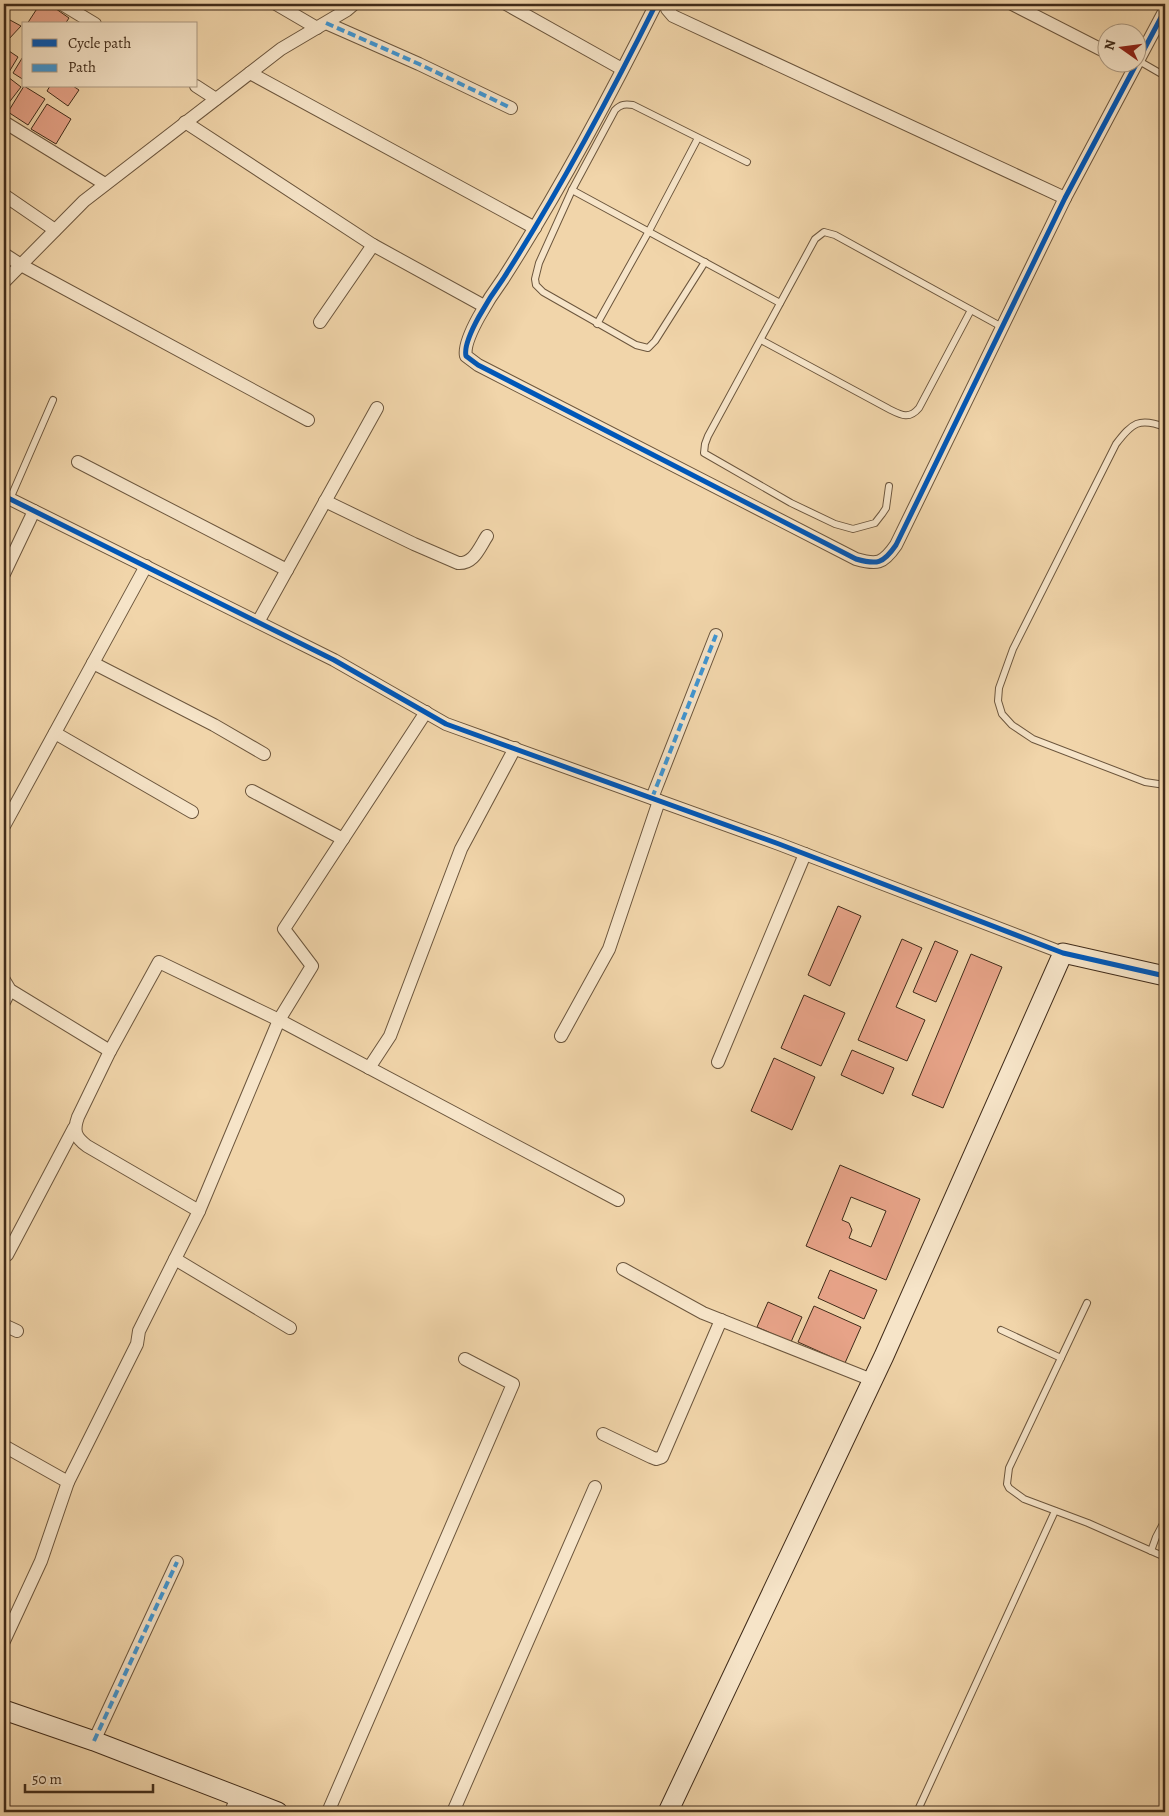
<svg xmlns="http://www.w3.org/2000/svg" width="1169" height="1816" viewBox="0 0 1169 1816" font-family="Alegreya,serif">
<rect width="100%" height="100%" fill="#f1d5aa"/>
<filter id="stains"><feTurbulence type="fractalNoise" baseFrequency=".004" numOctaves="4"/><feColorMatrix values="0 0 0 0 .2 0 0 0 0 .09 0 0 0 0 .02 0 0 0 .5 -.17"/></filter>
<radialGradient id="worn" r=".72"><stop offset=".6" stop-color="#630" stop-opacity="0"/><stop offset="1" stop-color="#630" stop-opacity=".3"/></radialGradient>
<g fill="#e7a388" stroke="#402b19" fill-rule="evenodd">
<path d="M40,4H49L69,18L65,24H27Z"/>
<path d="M10,20L21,26L8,40L4,38V29Z"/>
<path d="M9,51L18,57L9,72L4,69V59Z"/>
<path d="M24,55V80L13,73Z"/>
<path d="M8,77L21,87L4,109V83Z"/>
<path d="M24,86L45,99L28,125L8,112Z"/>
<path d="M50,86H73L79,90L68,106L47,91Z"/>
<path d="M47,104L71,119L56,144L31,129Z"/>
<path d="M838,906L861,916L830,986L808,975Z"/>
<path d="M902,939L922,948L896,1007L925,1020L907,1061L858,1040Z"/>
<path d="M935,941L958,951L936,1002L913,992Z"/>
<path d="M971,954L1002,967L943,1108L912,1095Z"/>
<path d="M804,995L845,1013L821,1066L781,1048Z"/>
<path d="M852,1050L894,1068L883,1094L841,1075Z"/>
<path d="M774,1058L815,1077L792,1130L751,1111Z"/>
<path d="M840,1165L920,1199L886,1280L806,1246ZM851,1197L886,1211L871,1247L849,1238L852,1230L849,1223L842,1220Z"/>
<path d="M830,1270L877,1290L864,1319L818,1298Z"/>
<path d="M768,1302L802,1317L791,1342L757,1327Z"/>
<path d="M814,1306L861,1327L845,1363L798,1342Z"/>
</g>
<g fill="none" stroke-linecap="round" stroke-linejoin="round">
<defs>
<g id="lane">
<path d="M1139,61L1165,76"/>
<path d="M572,190L780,303"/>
<path d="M705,262L655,341L648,348L636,345L543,292L536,285L535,279L539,263L572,190L615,110C621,104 625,104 633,105L747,162"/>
<path d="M597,324L649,231L698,138"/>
<path d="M761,340L889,409C901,415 909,420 919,408L971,310"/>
<path d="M1165,427C1139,417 1132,423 1116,444L1013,649L999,688L998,701L1002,714L1012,725L1033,739L1145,782L1165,785"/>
<path d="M889,486L886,508L882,514L875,523L853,529L835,524L791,503L704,453L705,444L708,436L815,239L824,232L835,235L1002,327"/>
<path d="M10,499L53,400"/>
<path d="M1087,1303L1009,1468L1007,1484L1009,1488L1024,1499L1088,1523L1165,1557"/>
<path d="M1001,1330L1061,1358"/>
<path d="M1151,1551L1156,1537L1165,1520"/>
<path d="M917,1812L1055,1511"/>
</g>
<g id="street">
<path d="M62,4L95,24"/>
<path d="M276,4L317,28"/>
<path d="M506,4L622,69"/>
<path d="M656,4C609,98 560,190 503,279C492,294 462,339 466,356L478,365L856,559C877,565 883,564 896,545L1065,198L1165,10"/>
<path d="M667,4V9L673,16L1065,198"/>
<path d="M1012,4L1106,52"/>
<path d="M326,23L419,64L511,108"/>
<path d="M250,73L535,228"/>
<path d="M196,86L216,99"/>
<path d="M4,122L105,184"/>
<path d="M185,122L373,245L484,306"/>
<path d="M4,195L55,230"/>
<path d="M4,254L21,265L308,420"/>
<path d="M4,282L84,201L281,49L347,10L354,4"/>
<path d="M320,322L373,245"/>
<path d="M78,462L287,570"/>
<path d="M4,496L334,660L446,724L779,844L1063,953"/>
<path d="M325,501L414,544L458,563C474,564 479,548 487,536"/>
<path d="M4,574L34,511"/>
<path d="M258,622L377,408"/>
<path d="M93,663L214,725L264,754"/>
<path d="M55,733L192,812"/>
<path d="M252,791L343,839"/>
<path d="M652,798L716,635"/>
<path d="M4,826L146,566"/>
<path d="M4,980L10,990L110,1051L159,962L279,1020L618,1200"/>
<path d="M4,1002L10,990"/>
<path d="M561,1036L609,949L659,801"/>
<path d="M110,1051L78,1117C73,1131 75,1137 87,1146L199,1211"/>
<path d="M718,1062L805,854"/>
<path d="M369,1068L390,1036L461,849L515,748"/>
<path d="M7,1255L74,1128"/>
<path d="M175,1259L290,1328"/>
<path d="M623,1269L703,1313L872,1380"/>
<path d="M4,1325L17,1331"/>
<path d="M603,1434L651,1457L656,1459L662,1457L721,1320"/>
<path d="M4,1446L68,1482"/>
<path d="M4,1641L41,1561L68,1482L137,1344L139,1331L199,1211L279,1020L312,966L284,929L426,712"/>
<path d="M94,1741L177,1562"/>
<path d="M231,1812L237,1796"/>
<path d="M328,1812L513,1384L465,1359"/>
<path d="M453,1812L595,1487"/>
</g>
<g id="secondary">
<path d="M4,1710L94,1741L278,1812"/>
<path d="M668,1812L884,1356L1063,953L1165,976"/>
</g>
</defs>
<use href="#lane" stroke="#6c563d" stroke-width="8"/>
<use href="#street" stroke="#6c563d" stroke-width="14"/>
<use href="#secondary" stroke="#402b19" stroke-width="21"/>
<use href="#lane" stroke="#f6e4c8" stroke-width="6"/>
<use href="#street" stroke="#f6e4c8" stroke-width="12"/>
<use href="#secondary" stroke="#f6e4c8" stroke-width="19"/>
<g stroke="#3f96d4" stroke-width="4" stroke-dasharray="8 4" stroke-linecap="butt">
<path d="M326,23L419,64L511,108"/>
<path d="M652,798L716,635"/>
<path d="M94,1741L177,1562"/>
</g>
<defs>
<g id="cycleway">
<path d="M656,4C609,98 560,190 503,279C492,294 462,339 466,356L478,365L856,559C877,565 883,564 896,545L1065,198L1165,10"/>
<path d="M4,496L334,660L446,724L779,844L1063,953L1165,976"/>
</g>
</defs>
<use href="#cycleway" stroke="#f6e4c8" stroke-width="8"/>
<use href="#cycleway" stroke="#0057b8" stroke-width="5"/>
</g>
<rect width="1169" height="1816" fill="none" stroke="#f1d5aa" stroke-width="20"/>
<rect x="5" y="5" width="1159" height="1806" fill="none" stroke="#402b19" stroke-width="2.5"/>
<rect x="10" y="10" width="1149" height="1796" fill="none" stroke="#402b19"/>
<rect x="22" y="22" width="175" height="65" fill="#f6e4c8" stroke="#ad9a82"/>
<rect x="32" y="39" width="25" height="8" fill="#0057b8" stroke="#ad9a82"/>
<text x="68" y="48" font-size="15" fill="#402b19">Cycle path</text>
<rect x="32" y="64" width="25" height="8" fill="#3f96d4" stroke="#ad9a82"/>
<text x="68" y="72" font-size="15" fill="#402b19">Path</text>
<g transform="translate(1122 48) rotate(284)"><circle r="24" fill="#f6e4c8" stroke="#ad9a82"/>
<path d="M0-4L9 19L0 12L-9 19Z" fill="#8f2418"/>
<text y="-8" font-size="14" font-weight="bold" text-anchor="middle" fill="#402b19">N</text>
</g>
<path d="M25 1784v8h128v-8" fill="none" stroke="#402b19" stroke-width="2.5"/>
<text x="32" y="1784" font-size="15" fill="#402b19" stroke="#f6e4c8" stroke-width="4" paint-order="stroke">50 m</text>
<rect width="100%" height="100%" filter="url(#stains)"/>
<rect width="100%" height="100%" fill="url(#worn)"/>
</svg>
